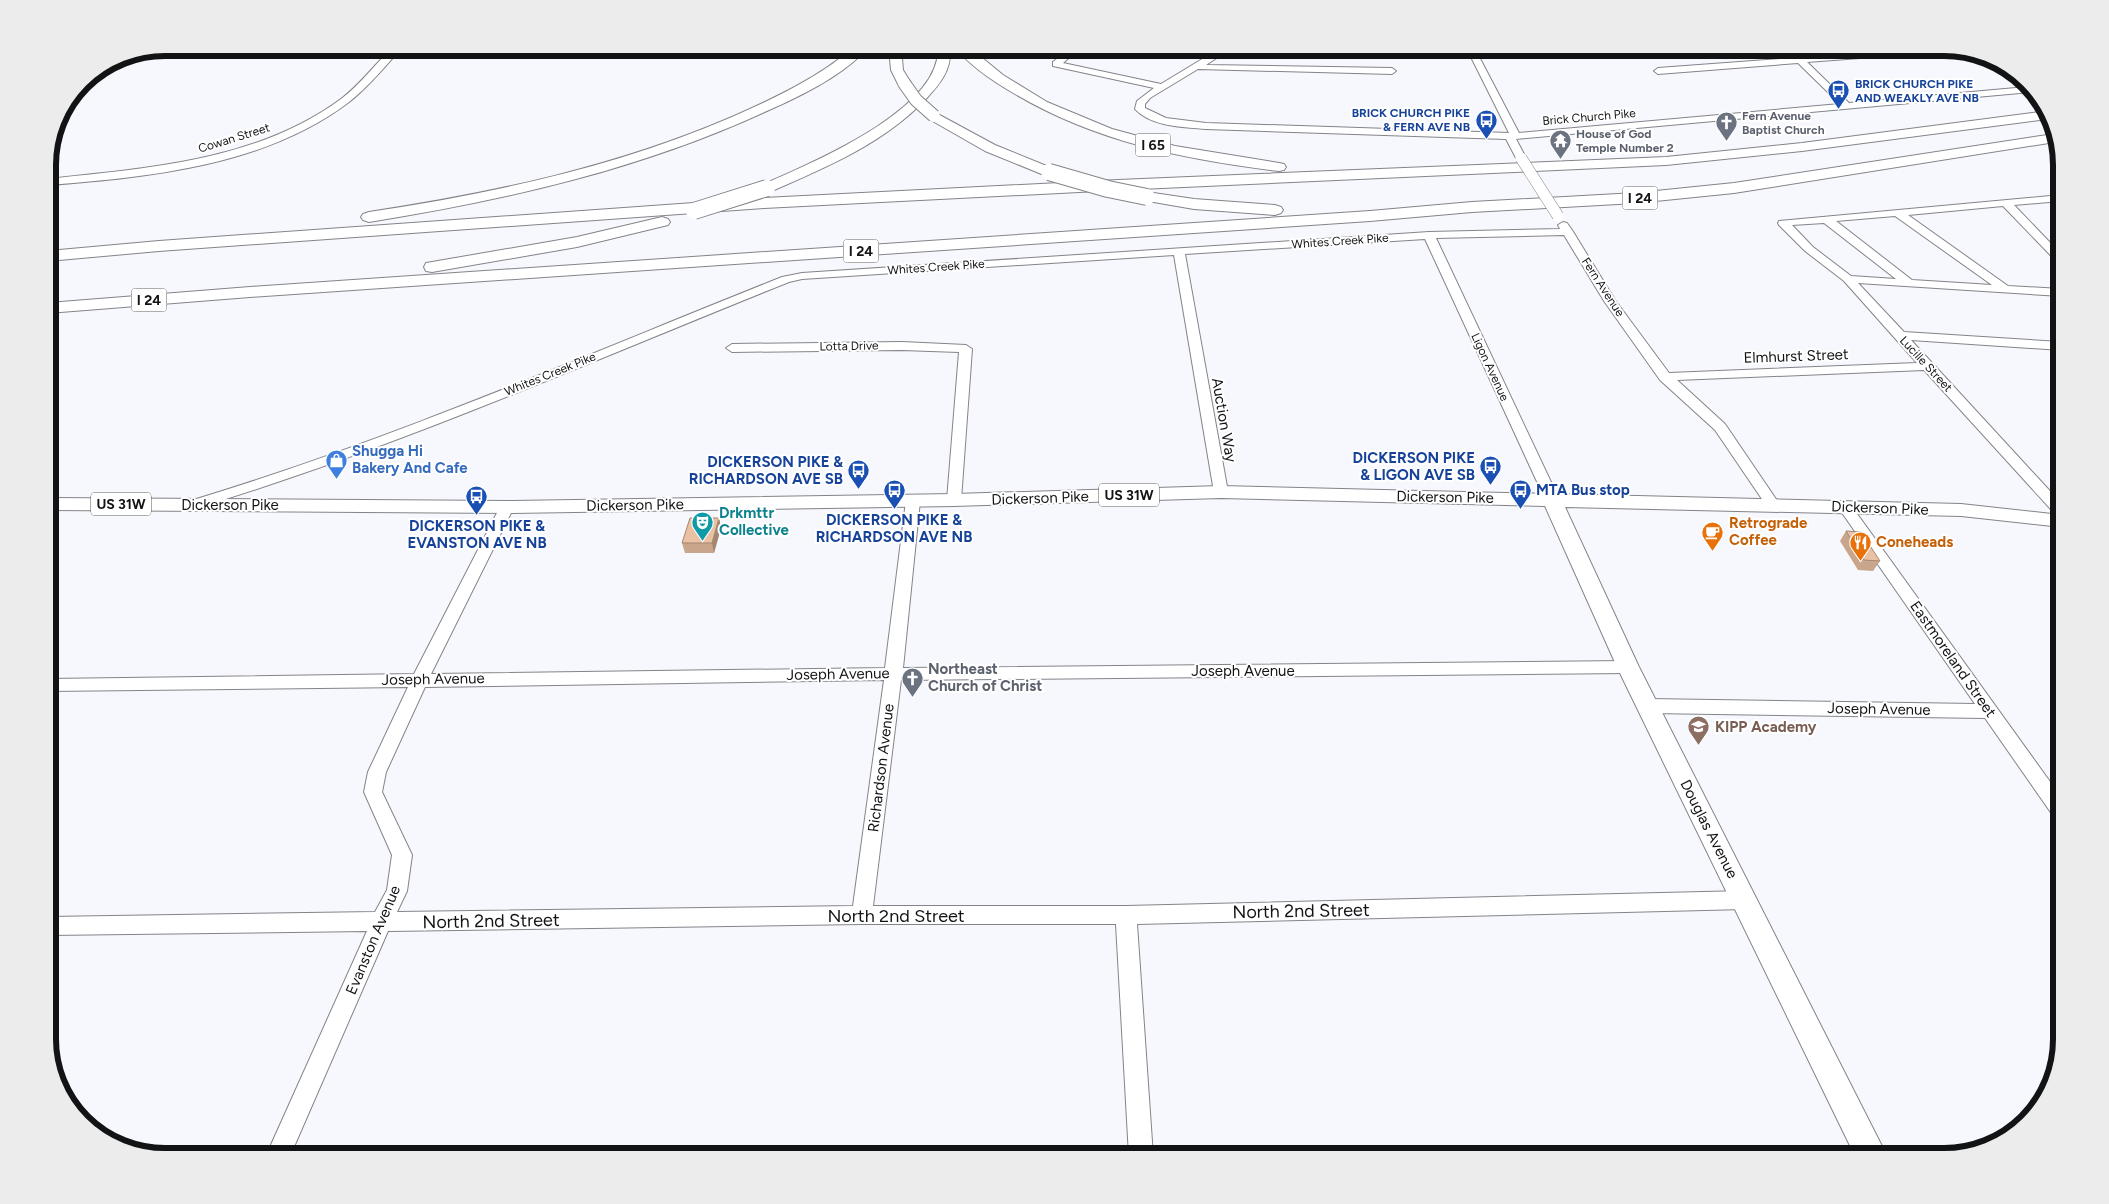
<svg xmlns="http://www.w3.org/2000/svg" width="2109" height="1204" viewBox="0 0 2109 1204" font-family="Figtree,sans-serif">
<rect width="100%" height="100%" fill="#f7f8fd"/>
<g fill="none" stroke-linecap="round" stroke-linejoin="round">
<defs>
<g id="minor">
<path d="M393,47H402C386,66 368,87 349,102C265,166 149,177 48,185V179C149,168 257,161 341,99C361,84 375,64 393,47Z"/>
<path d="M1071,47H1081L1063,63L1161,84L1222,47H1233L1206,65L1392,68L1396,71L1392,74L1198,69L1150,98L1145,104V108L1166,118L1206,123L1509,133L1466,47H1474L1519,133L1840,104L1798,63L1658,74L1654,71L1658,68L1793,58L1783,47H1792L1802,57L1916,49V53L1913,54L1807,62L1849,103L2027,87L2031,92L1516,139L1526,158L1521,161L1516,158L1506,139L1206,129C1183,127 1152,127 1135,109L1137,101L1154,88L1053,66V62Z"/>
<path d="M2061,195V201L2014,205L2061,254V263L2057,262L2003,206L1908,215L2008,286L2061,289V296L1858,283L1904,332L2061,342V350L1911,340L2061,503V517L2056,515L1924,370L1677,380L1725,424L1780,505L1778,508H1768L1715,430L1660,380L1604,301L1564,235L1436,238L1559,499L1557,502H1547L1545,499L1425,239L1185,254L1228,492L1226,495H1216L1214,492L1174,255L802,279L789,282C594,360 401,446 200,507H190L188,504L190,501C392,440 586,355 782,277L802,273L1429,232L1560,229L1558,225L1563,222L1567,223L1572,230L1615,300L1669,373L1917,363L1844,281L1805,251L1779,225L1778,223L1779,221ZM1895,216L1992,285L1912,280L1836,221ZM1824,223L1896,279L1851,276L1813,247L1792,225Z"/>
<path d="M902,342L966,345L972,349L961,500L959,503H949L947,500L959,352L902,350L732,352L726,348L732,344Z"/>
<path d="M913,496L918,498L920,501L903,668L1628,661L1634,663L1637,667L1634,671L1628,673L901,680L873,906H1126L1745,891L1752,894L1755,900L1752,906L1745,909L1137,924L1153,1156H1129L1116,924H862L388,931L290,1156H266L367,931L48,935V917L375,912L387,890L392,855L364,792L368,772L408,687L48,691V679L414,674L500,507L502,504H512L514,507L431,674L885,668L906,501L908,498ZM884,680L853,906L397,912L407,891L412,855L382,792L386,772L425,687Z"/>
<path d="M1845,502L1850,504L2061,797V819L2054,817L1985,718L1648,713L1642,711L1639,706L1642,701L1648,699L1975,704L1838,507L1840,504Z"/>
</g>
<path id="major" d="M1221,486L1961,504L2061,515V527L1961,516L1565,507L1639,667L1887,1156H1855L1617,667L1545,506L1221,498L954,506L512,513L48,510V498L512,501L954,494Z"/>
<g id="highway">
<path d="M854,47H868C846,74 801,96 769,110C642,169 507,200 369,222L363,220L361,217L363,214L369,212C494,193 616,167 732,117C775,98 818,78 854,47Z"/>
<path d="M889,47H901L903,70L911,83L909,86H899L891,70Z"/>
<path d="M938,47H950C952,70 940,84 925,100C882,144 827,167 772,191H762L759,188L762,185C809,164 942,110 938,47Z"/>
<path d="M955,47H969L1003,75L1047,102L1112,129L1175,146L1279,163L1284,164L1286,167L1284,170L1279,171C1186,160 1096,142 1015,94C994,82 970,66 955,47Z"/>
<path d="M2047,111L2048,119L1802,151L1666,165L1118,190L764,208L159,251L48,261V251L159,241L764,198L1118,180L1666,157L1802,143Z"/>
<path d="M934,112L995,145L1054,169L1056,172L1054,175H1044L985,151L929,119L927,116Z"/>
<path d="M2054,134L2055,142L1734,193L1636,203L1472,212L1370,221L250,297L48,313V303L250,287L1370,211L1472,202L1636,193L1734,183Z"/>
<path d="M1147,192L1194,199L1275,205L1281,207L1283,210L1281,213L1275,215L1194,209L1142,200L1139,197L1142,194Z"/>
<path d="M662,217L668,219L670,222L668,225L577,247L432,272L426,271L424,267L426,263L432,262L577,237Z"/>
</g>
</defs>
<use href="#minor" stroke="#838489" stroke-width="2"/>
<use href="#major" stroke="#838489" stroke-width="2"/>
<use href="#highway" stroke="#838489" stroke-width="2"/>
<use href="#minor" fill="#fff" fill-rule="evenodd"/>
<use href="#major" fill="#fff" fill-rule="evenodd"/>
<use href="#highway" fill="#fff" fill-rule="evenodd"/>
<defs>
<path id="minor-bridge" d="M1521,158L1558,216"/>
<path id="highway-bridge-far1" d="M904,83L916,100L934,116"/>
<g id="highway-bridge">
<path d="M1049,172L1108,189L1147,197"/>
<path d="M694,211L767,188"/>
</g>
</defs>
<use href="#minor-bridge" stroke="#838489" stroke-width="12" stroke-linecap="butt"/>
<use href="#highway-bridge-far1" stroke="#838489" stroke-width="14" stroke-linecap="butt"/>
<use href="#highway-bridge" stroke="#838489" stroke-width="18" stroke-linecap="butt"/>
<use href="#minor-bridge" stroke="#fff" stroke-width="11"/>
<use href="#highway-bridge-far1" stroke="#fff" stroke-width="12"/>
<use href="#highway-bridge" stroke="#fff" stroke-width="16"/>
</g>
<g fill="#c9a68b">
<path d="M719,518L721,528L714,553H685L682,543Z"/>
<path d="M1846,531L1880,561L1873,571L1858,570L1840,541Z"/>
</g>
<path fill="#a48771" d="M719,518L721,528L714,553L712,543Z"/>
<g fill="#eac1a2" stroke="#a48771">
<path d="M690,518H719L712,543H682Z"/>
<path d="M1846,531L1861,532L1880,561L1864,560Z"/>
</g>
<defs>
<symbol id="bus-pin" viewBox="-11 -11 22 30"><path d="M0 17L-7.5 6A9.5 9.5 0 1 1 7.5 6Z" fill="#1a4fb4" stroke="#fff"/><path d="M-5-6H5V4H4V6H2V4H-2V6H-4V4H-5ZM-3.5-4V0h7V-4ZM-3.5 1.2v1.5H-2V1.2ZM2 1.2v1.5H3.5V1.2Z" fill="#fff"/></symbol>
<symbol id="church-pin" viewBox="-11 -11 22 30"><path d="M0 17L-7.5 6A9.5 9.5 0 1 1 7.5 6Z" fill="#6b7280" stroke="#fff"/><path d="M-1.2-6h2.4v3.5h3.3v2.4h-3.3V6h-2.4V-.1h-3.3v-2.4h3.3Z" fill="#fff"/></symbol>
<symbol id="temple-pin" viewBox="-11 -11 22 30"><path d="M0 17L-7.5 6A9.5 9.5 0 1 1 7.5 6Z" fill="#6b7280" stroke="#fff"/><path d="M0-6L5-2H3V0L6.5 2.5H4V6H1.5V3h-3V6H-4V2.5H-6.5L-3 0V-2H-5Z" fill="#fff"/></symbol>
<symbol id="shop-pin" viewBox="-11 -11 22 30"><path d="M0 17L-7.5 6A9.5 9.5 0 1 1 7.5 6Z" fill="#3f7fe0" stroke="#fff"/><path d="M-5-2.5h2.3a2.7 3.5 0 0 1 5.4 0H5L5.5 6h-11ZM-1.5-2.5h3a1.5 2.3 0 0 0-3 0Z" fill="#fff"/></symbol>
<symbol id="theatre-pin" viewBox="-11 -11 22 30"><path d="M0 17L-7.5 6A9.5 9.5 0 1 1 7.5 6Z" fill="#0f9aa8" stroke="#fff"/><path d="M-5-5.5Q0-4 5-5.5V0Q5 5 0 6Q-5 5-5 0ZM-3.3-2.5H-1v1.5H-3.3ZM1-2.5H3.3v1.5H1ZM-2.8 1Q0 5.5 2.8 1Z" fill="#fff"/></symbol>
<symbol id="cafe-pin" viewBox="-11 -11 22 30"><path d="M0 17L-7.5 6A9.5 9.5 0 1 1 7.5 6Z" fill="#e8710a" stroke="#fff"/><path d="M-5.5-4.5H6V0H3Q3 3.5 0 3.5H-2.5Q-5.5 3.5-5.5 0ZM3-3.2v2h1.7v-2ZM-6 4.5H4V6H-6Z" fill="#fff"/></symbol>
<symbol id="restaurant-pin" viewBox="-11 -11 22 30"><path d="M0 17L-7.5 6A9.5 9.5 0 1 1 7.5 6Z" fill="#e8710a" stroke="#fff"/><path d="M-5-6h1v4h1v-4h1v4h1v-4h1v5L-1.5 .5V6h-2V.5L-5-1ZM5-6V6H3V1.5H1.5Q1.5-4 5-6Z" fill="#fff"/></symbol>
<symbol id="school-pin" viewBox="-11 -11 22 30"><path d="M0 17L-7.5 6A9.5 9.5 0 1 1 7.5 6Z" fill="#8d6e63" stroke="#fff"/><path d="M0-5L7-2L0 1L-7-2ZM-4 1L0 2.5L4 1V4Q0 6-4 4Z" fill="#fff"/></symbol>
</defs>
<g fill-rule="evenodd">
<use href="#bus-pin" x="1826" y="78" width="25" height="34"/>
<use href="#bus-pin" x="1474" y="108" width="25" height="34"/>
<use href="#church-pin" x="1714" y="110" width="25" height="34"/>
<use href="#temple-pin" x="1548" y="128" width="25" height="34"/>
<use href="#shop-pin" x="324" y="448" width="25" height="34"/>
<use href="#bus-pin" x="1478" y="454" width="25" height="34"/>
<use href="#bus-pin" x="846" y="458" width="25" height="34"/>
<use href="#bus-pin" x="1508" y="478" width="25" height="34"/>
<use href="#bus-pin" x="882" y="478" width="25" height="34"/>
<use href="#bus-pin" x="464" y="484" width="25" height="34"/>
<use href="#theatre-pin" x="690" y="510" width="25" height="34"/>
<use href="#cafe-pin" x="1700" y="520" width="25" height="34"/>
<use href="#restaurant-pin" x="1848" y="530" width="25" height="34"/>
<use href="#church-pin" x="900" y="666" width="25" height="34"/>
<use href="#school-pin" x="1686" y="714" width="25" height="34"/>
</g>
<g text-anchor="middle" dominant-baseline="central" stroke-width="4" stroke-linejoin="round" paint-order="stroke">
<g font-size="12" font-weight="bold" fill="#164399" stroke="#fff" text-anchor="start">
<text x="1855" y="84">BRICK CHURCH PIKE<tspan x="1855" dy="14">AND WEAKLY AVE NB</tspan></text>
<text x="1470" y="113" text-anchor="end">BRICK CHURCH PIKE<tspan x="1470" dy="14">&amp; FERN AVE NB</tspan></text>
</g>
<g font-size="12" font-weight="bold" fill="#5b616d" stroke="#fff" text-anchor="start">
<text x="1742" y="116">Fern Avenue<tspan x="1742" dy="14">Baptist Church</tspan></text>
<text x="1576" y="134">House of God<tspan x="1576" dy="14">Temple Number 2</tspan></text>
</g>
<g font-size="12" fill="#121315" stroke="#fff">
<text transform="translate(1589 117) rotate(-5)">Brick Church Pike</text>
<text transform="translate(234 138) rotate(-17)">Cowan Street</text>
<text transform="translate(1340 241) rotate(-4)">Whites Creek Pike</text>
<text transform="translate(936 267) rotate(-4)">Whites Creek Pike</text>
<text transform="translate(1603 287) rotate(57)">Fern Avenue</text>
<text transform="translate(849 346) rotate(-1)">Lotta Drive</text>
<text transform="translate(1926 364) rotate(47)">Lucille Street</text>
<text transform="translate(1490 367) rotate(65)">Ligon Avenue</text>
<text transform="translate(550 374) rotate(-22)">Whites Creek Pike</text>
</g>
<g fill="#fff" stroke="#595a5b" stroke-width="1">
<rect x="1135.5" y="133.5" width="35" height="23" rx="4"/>
<rect x="1622.5" y="186.5" width="35" height="23" rx="4"/>
<rect x="843.5" y="239.5" width="35" height="23" rx="4"/>
<rect x="131.5" y="288.5" width="35" height="23" rx="4"/>
<rect x="1099" y="483.5" width="60" height="23" rx="4"/>
<rect x="91" y="492.5" width="60" height="23" rx="4"/>
</g>
<g font-size="14" font-weight="bold" fill="#121315">
<text x="1153" y="145">I 65</text>
<text x="1640" y="198">I 24</text>
<text x="861" y="251">I 24</text>
<text x="149" y="300">I 24</text>
<text x="1129" y="495">US 31W</text>
<text x="121" y="504">US 31W</text>
</g>
<g font-size="15" fill="#121315" stroke="#fff">
<text transform="translate(1796 356) rotate(-2)">Elmhurst Street</text>
<text transform="translate(1224 420) rotate(80)">Auction Way</text>
<text transform="translate(1445 497) rotate(1)">Dickerson Pike</text>
<text transform="translate(1040 498) rotate(-2)">Dickerson Pike</text>
<text x="230" y="505">Dickerson Pike</text>
<text transform="translate(635 505) rotate(-1)">Dickerson Pike</text>
<text transform="translate(1880 508) rotate(2)">Dickerson Pike</text>
<text transform="translate(1953 659) rotate(55)">Eastmoreland Street</text>
<text x="1243" y="671">Joseph Avenue</text>
<text transform="translate(838 674) rotate(-1)">Joseph Avenue</text>
<text transform="translate(433 679) rotate(-1)">Joseph Avenue</text>
<text transform="translate(1879 709) rotate(1)">Joseph Avenue</text>
<text transform="translate(881 768) rotate(-83)">Richardson Avenue</text>
<text transform="translate(1709 829) rotate(63)">Douglas Avenue</text>
<text transform="translate(373 940) rotate(-67)">Evanston Avenue</text>
</g>
<g font-size="15" font-weight="bold" fill="#366cbe" stroke="#fff" text-anchor="start">
<text x="352" y="451">Shugga Hi<tspan x="352" dy="17">Bakery And Cafe</tspan></text>
</g>
<g font-size="15" font-weight="bold" fill="#164399" stroke="#fff" text-anchor="end">
<text x="1475" y="458">DICKERSON PIKE<tspan x="1475" dy="17">&amp; LIGON AVE SB</tspan></text>
<text x="843" y="462">DICKERSON PIKE &amp;<tspan x="843" dy="17">RICHARDSON AVE SB</tspan></text>
<text x="1536" y="490" text-anchor="start">MTA Bus stop</text>
<text x="894" y="520" text-anchor="middle">DICKERSON PIKE &amp;<tspan x="894" dy="17">RICHARDSON AVE NB</tspan></text>
<text x="477" y="526" text-anchor="middle">DICKERSON PIKE &amp;<tspan x="477" dy="17">EVANSTON AVE NB</tspan></text>
</g>
<g font-size="15" font-weight="bold" fill="#0d838f" stroke="#fff" text-anchor="start">
<text x="719" y="513">Drkmttr<tspan x="719" dy="17">Collective</tspan></text>
</g>
<g font-size="15" font-weight="bold" fill="#c56008" stroke="#fff" text-anchor="start">
<text x="1729" y="523">Retrograde<tspan x="1729" dy="17">Coffee</tspan></text>
<text x="1876" y="542">Coneheads</text>
</g>
<g font-size="15" font-weight="bold" fill="#5b616d" stroke="#fff" text-anchor="start">
<text x="928" y="669">Northeast<tspan x="928" dy="17">Church of Christ</tspan></text>
</g>
<g font-size="15" font-weight="bold" fill="#785e54" stroke="#fff" text-anchor="start">
<text x="1715" y="727">KIPP Academy</text>
</g>
<g font-size="18" fill="#121315" stroke="#fff">
<text transform="translate(1301 911) rotate(-1)">North 2nd Street</text>
<text x="896" y="916">North 2nd Street</text>
<text transform="translate(491 921) rotate(-1)">North 2nd Street</text>
</g>
</g>
<path d="M0 0H2109V1204H0ZM165 56H1944A109 109 0 0 1 2053 165V1039A109 109 0 0 1 1944 1148H165A109 109 0 0 1 56 1039V165A109 109 0 0 1 165 56Z" fill="#ececec" fill-rule="evenodd"/>
<path fill="none" stroke="#121315" stroke-width="6" d="M165 56H1944A109 109 0 0 1 2053 165V1039A109 109 0 0 1 1944 1148H165A109 109 0 0 1 56 1039V165A109 109 0 0 1 165 56Z"/>
</svg>
